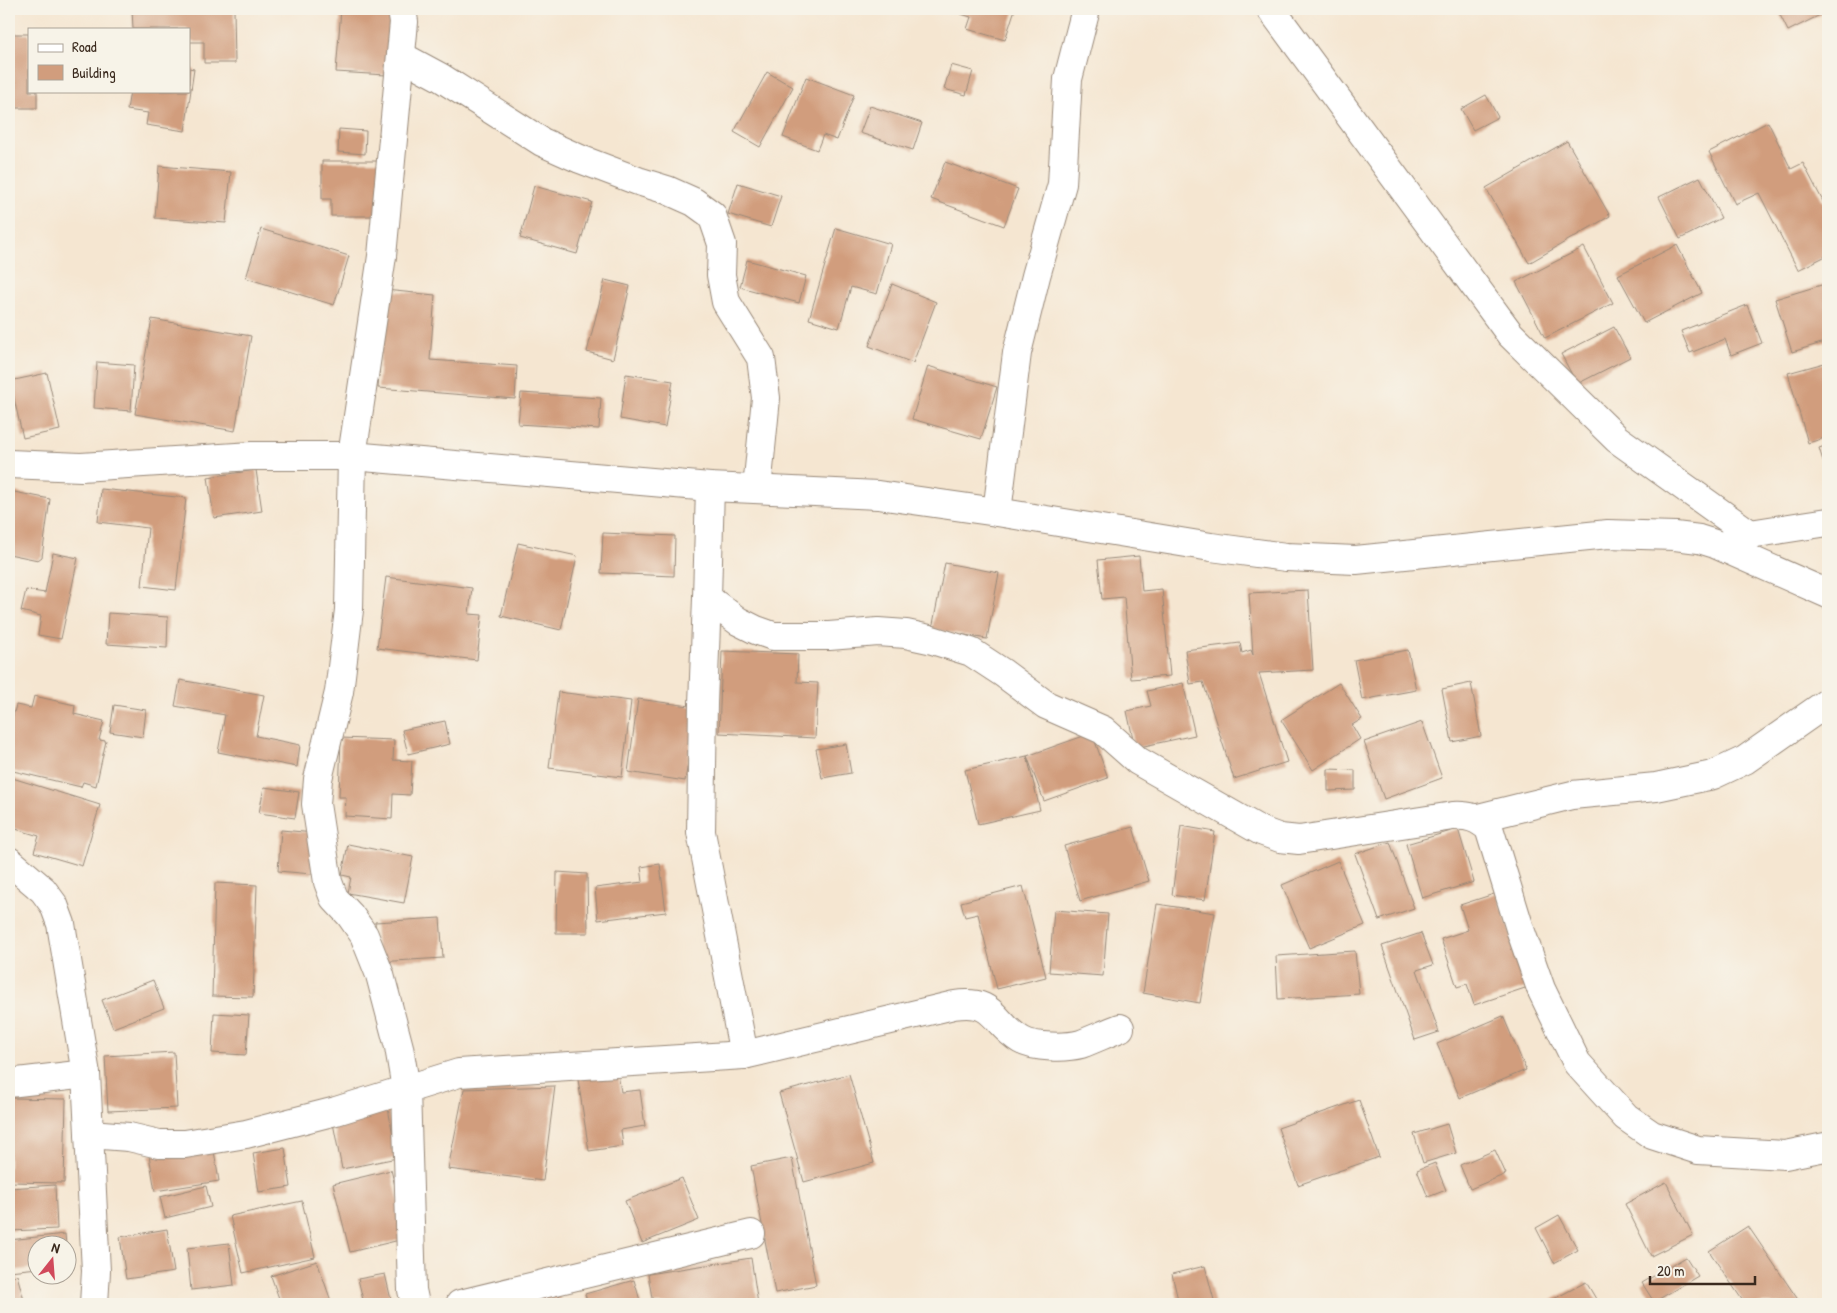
<svg xmlns="http://www.w3.org/2000/svg" width="1837" height="1313" viewBox="0 0 1837 1313" font-family="'Patrick Hand',sans-serif">
<rect width="100%" height="100%" fill="#f7f3e8"/>
<filter id="ink" filterUnits="userSpaceOnUse"><feTurbulence type="fractalNoise" baseFrequency=".02" numOctaves="2"/><feDisplacementMap in="SourceGraphic" scale="10" xChannelSelector="R" yChannelSelector="G"/><feConvolveMatrix kernelMatrix="1 2 1 2 8 2 1 2 1" color-interpolation-filters="sRGB"/></filter>
<filter id="wash" filterUnits="userSpaceOnUse"><feTurbulence type="fractalNoise" baseFrequency=".0096" numOctaves="4" result="noise"/><feDisplacementMap in="SourceGraphic" scale="20" xChannelSelector="R" yChannelSelector="G"/><feGaussianBlur stdDeviation="1.12" result="paint"/><feColorMatrix in="noise" values="0 0 0 0 0 0 0 0 0 0 0 0 0 0 0 0 0 1.4 0 .05"/><feComposite in="paint" operator="in"/></filter>
<g filter="url(#wash)">
<rect width="100%" height="100%" fill="#f5e6d1"/>
<g id="blocks">
<g fill="#d19d7d">
<path d="M132,9H234L235,63H204V42H189V29H133Z"/>
<path d="M341,9L391,12L386,75L336,72Z"/>
<path d="M944,9H1015L1005,40L967,29L971,17Z"/>
<path d="M1777,9H1828V11L1788,31Z"/>
<path d="M9,34H29V91H37V108H9Z"/>
<path d="M951,65L973,71L966,95L944,89Z"/>
<path d="M189,68L194,69L185,131L146,125L148,113L127,110L130,91H189Z"/>
<path d="M767,72L793,87L760,147L734,132Z"/>
<path d="M806,77L854,95L837,140L823,135L817,150L783,137Z"/>
<path d="M1486,95L1498,117L1473,130L1461,109Z"/>
<path d="M870,106L922,123L913,150L860,133Z"/>
<path d="M1768,122L1791,169L1803,163L1828,211V255L1798,270L1759,193L1735,204L1709,152Z"/>
<path d="M339,129L366,131L365,154L338,152Z"/>
<path d="M1567,141L1610,216L1529,263L1486,188Z"/>
<path d="M322,161H382V216H331V199H322Z"/>
<path d="M945,162L1018,189L1004,226L931,199Z"/>
<path d="M159,166L231,172L226,223L155,218Z"/>
<path d="M1700,177L1721,218L1680,239L1659,197Z"/>
<path d="M738,183L781,196L771,227L728,214Z"/>
<path d="M534,186L592,202L577,254L520,238Z"/>
<path d="M836,228L891,244L877,294L851,287L839,328L809,319Z"/>
<path d="M261,229L349,256L334,305L246,278Z"/>
<path d="M1677,245L1702,293L1644,323L1618,275Z"/>
<path d="M1584,247L1613,303L1545,338L1516,282Z"/>
<path d="M747,260L806,276L799,303L740,287Z"/>
<path d="M605,280L630,286L613,359L587,352Z"/>
<path d="M1828,283V294L1825,288L1828,297V341L1792,352L1775,299Z"/>
<path d="M892,284L936,302L913,363L869,346Z"/>
<path d="M385,290L435,295L430,360L517,366L515,399L378,388Z"/>
<path d="M1747,305L1762,343L1731,355L1725,339L1690,353L1681,331Z"/>
<path d="M152,319L251,336L235,431L135,414Z"/>
<path d="M1614,327L1630,357L1577,384L1561,354Z"/>
<path d="M97,362L134,365L131,411L94,408Z"/>
<path d="M1828,362V437L1808,443L1788,373Z"/>
<path d="M928,366L997,387L981,439L912,419Z"/>
<path d="M47,373L60,430L23,438L10,381Z"/>
<path d="M626,374L673,381L665,427L620,419Z"/>
<path d="M521,393L601,398L599,429L518,424Z"/>
<path d="M1828,445V477L1819,448Z"/>
<path d="M256,470L262,511L214,518L208,477Z"/>
<path d="M101,489L186,498L176,590L142,586L148,528L98,522Z"/>
<path d="M9,491L50,499L42,557L38,560L9,554Z"/>
<path d="M603,533L675,536L674,576L601,573Z"/>
<path d="M518,543L577,556L561,630L501,616Z"/>
<path d="M53,553L78,558L61,639L38,635L41,616L21,611L26,590L45,593Z"/>
<path d="M1139,556L1142,591L1162,589L1170,676L1131,679L1124,597L1102,599L1098,560Z"/>
<path d="M945,563L999,573L987,639L932,629Z"/>
<path d="M386,577L472,588L469,614L482,615L477,660L377,648Z"/>
<path d="M1308,590L1313,670L1259,673L1287,762L1234,779L1203,682L1190,684L1185,650L1240,643L1242,653L1251,650L1253,655L1249,593Z"/>
<path d="M108,613L168,617L167,648L106,644Z"/>
<path d="M1408,650L1416,690L1362,700L1354,660Z"/>
<path d="M722,651L798,654L797,682L818,683L815,738L719,733Z"/>
<path d="M180,680L264,695L256,736L300,745L297,767L218,752L225,715L175,706Z"/>
<path d="M1183,683L1195,735L1135,748L1127,711L1151,706L1147,691Z"/>
<path d="M1339,683L1362,719L1352,725L1360,739L1313,770L1281,720Z"/>
<path d="M1471,683L1481,736L1452,742L1442,689Z"/>
<path d="M558,692L631,701L622,777L549,768Z"/>
<path d="M34,696L75,705L74,714L104,721L99,740L106,741L96,786L83,782L81,787L9,770V730L16,705L31,708Z"/>
<path d="M638,699L697,707L685,781L628,772Z"/>
<path d="M114,705L146,710L143,737L110,732Z"/>
<path d="M445,721L450,744L408,754L402,730Z"/>
<path d="M1422,722L1442,778L1384,799L1364,742Z"/>
<path d="M1092,733L1108,778L1044,801L1027,756L1040,810L978,824L965,770L1027,756Z"/>
<path d="M341,738L394,740L393,760L412,761L410,795L393,794L392,819L345,816L346,797H339Z"/>
<path d="M846,744L851,773L822,778L816,749Z"/>
<path d="M1328,769L1355,770V790L1328,791Z"/>
<path d="M9,777L100,805L82,866L34,852L39,836L9,827Z"/>
<path d="M264,787L299,792L295,818L259,813Z"/>
<path d="M1181,826L1215,832L1205,900L1172,895Z"/>
<path d="M1133,827L1149,881L1080,901L1064,846Z"/>
<path d="M1458,829L1474,882L1422,898L1406,844Z"/>
<path d="M281,830L315,833L312,874L278,871Z"/>
<path d="M1390,842L1414,908L1379,920L1355,854Z"/>
<path d="M348,844L413,857L404,903L348,893L351,877L342,875Z"/>
<path d="M1338,861L1365,925L1309,948L1282,885Z"/>
<path d="M660,864L666,912L598,920L595,888L643,882L641,867Z"/>
<path d="M557,872L587,874L588,933H556Z"/>
<path d="M215,883L257,885L253,997L212,996Z"/>
<path d="M1023,886L1046,977L997,989L978,914L965,917L961,902Z"/>
<path d="M1497,893L1528,987L1474,1005L1467,984L1457,987L1441,939L1468,930L1460,905Z"/>
<path d="M1157,904L1215,913L1200,1003L1143,993Z"/>
<path d="M1054,910L1108,914L1103,976L1049,972Z"/>
<path d="M440,918L443,958L378,962L375,922Z"/>
<path d="M1421,933L1433,965L1417,970L1439,1032L1415,1040L1382,946Z"/>
<path d="M1355,951L1359,994L1278,999L1276,956Z"/>
<path d="M153,980L164,1008L113,1028L102,1000Z"/>
<path d="M214,1013L249,1015L246,1055L212,1053Z"/>
<path d="M1503,1016L1526,1070L1460,1098L1437,1044Z"/>
<path d="M174,1052L177,1108L108,1111L105,1056Z"/>
<path d="M617,1068L621,1092L640,1090L645,1126L621,1130L623,1146L589,1151L577,1073Z"/>
<path d="M849,1074L874,1163L804,1182L779,1093Z"/>
<path d="M555,1086L543,1181L448,1169L464,1089Z"/>
<path d="M9,1098L66,1099L64,1183L9,1182Z"/>
<path d="M1359,1100L1379,1157L1298,1185L1278,1128Z"/>
<path d="M388,1108L397,1158L342,1169L332,1118Z"/>
<path d="M1447,1124L1456,1153L1423,1163L1414,1134Z"/>
<path d="M213,1145L219,1181L155,1191L149,1155Z"/>
<path d="M285,1148L291,1187L259,1192L253,1153Z"/>
<path d="M1495,1150L1506,1174L1470,1189L1460,1165Z"/>
<path d="M792,1158L816,1285L775,1293L751,1166Z"/>
<path d="M1435,1163L1446,1190L1428,1197L1417,1170Z"/>
<path d="M391,1170L408,1238L350,1252L333,1184Z"/>
<path d="M682,1178L699,1220L642,1243L625,1201Z"/>
<path d="M1666,1182L1693,1235L1651,1256L1625,1204Z"/>
<path d="M55,1185L57,1229L9,1231V1188Z"/>
<path d="M206,1186L211,1207L165,1218L160,1197Z"/>
<path d="M302,1201L315,1257L243,1273L230,1216Z"/>
<path d="M1559,1215L1578,1250L1554,1263L1536,1228Z"/>
<path d="M1748,1226L1801,1304H1745L1709,1251Z"/>
<path d="M167,1229L174,1272L126,1279L120,1237Z"/>
<path d="M65,1234L66,1246H38V1268L9,1271V1240Z"/>
<path d="M229,1243L234,1285L191,1290L187,1248Z"/>
<path d="M1686,1257L1698,1276L1654,1302L1642,1283Z"/>
<path d="M751,1258L758,1304H653L648,1274Z"/>
<path d="M317,1261L332,1304H281L271,1276Z"/>
<path d="M1205,1266L1215,1304H1179L1172,1274Z"/>
<path d="M385,1274L392,1304H364L358,1279Z"/>
<path d="M17,1275L25,1304H9V1277Z"/>
<path d="M634,1280L641,1304H588L585,1294Z"/>
<path d="M1586,1282L1599,1304H1552L1550,1301Z"/>
<path d="M556,1285L562,1304H515Z"/>
</g>
</g>
</g>
<g filter="url(#ink)">
<use href="#blocks" fill-opacity="0" stroke="#988878" stroke-width="1"/>
<g fill="none" stroke-linecap="round" stroke-linejoin="round">
<defs>
<g id="minor">
<path d="M402,9L404,22L382,256L352,456L349,610L339,692L318,779L316,804L328,882L334,898L350,915L364,935L380,975L399,1047L406,1089L412,1290L415,1304"/>
<path d="M1271,9L1510,334L1617,439L1750,534"/>
<path d="M401,56L440,77L542,142L580,159L638,181L667,190L694,202L712,215L722,244L721,275L726,302L761,358L766,398L757,489"/>
<path d="M9,464L81,467L252,456H352L710,487L878,495L997,512L1211,547L1286,557L1356,560L1608,534L1675,536L1699,539L1715,544L1828,594"/>
<path d="M710,487L707,598L703,704L701,832L744,1055"/>
<path d="M997,512L1017,353L1036,276L1062,184L1068,79L1086,9"/>
<path d="M1733,539L1750,534L1828,522"/>
<path d="M707,598L738,621L756,630L773,636H829L878,632L906,634L929,639L971,652L1003,673L1046,705L1103,730L1138,761L1261,831L1280,838L1299,840L1453,816C1469,815 1477,818 1489,828L1520,929L1541,989L1577,1063L1626,1117L1652,1135L1698,1150L1785,1155L1825,1147"/>
<path d="M1478,818L1572,795L1656,787L1713,775L1745,760L1828,702"/>
<path d="M9,861L43,890L54,905L61,924L86,1074L96,1271L94,1304"/>
<path d="M9,1083L86,1074"/>
<path d="M89,1134L129,1137L159,1144H185L246,1134L336,1111L459,1073L744,1055L954,1005C997,999 991,1022 1021,1040C1035,1048 1066,1048 1081,1044C1094,1039 1107,1033 1120,1028"/>
<path d="M460,1304L751,1234"/>
</g>
</defs>
<use href="#minor" stroke="#988878" stroke-width="30"/>
<use href="#minor" stroke="#fff" stroke-width="28"/>
</g>
</g>
<rect width="1837" height="1313" fill="none" stroke="#f7f3e8" stroke-width="30"/>
<rect x="28" y="28" width="162" height="65" fill="#f7f3e8" stroke="#aca397"/>
<rect x="38" y="44" width="25" height="8" fill="#ffffff" stroke="#aca397"/>
<text x="72" y="52" font-size="15" fill="#3b2a1e">Road</text>
<rect x="38" y="65" width="25" height="15" fill="#d19d7d" stroke="#aca397"/>
<text x="72" y="78" font-size="15" fill="#3b2a1e">Building</text>
<g transform="translate(52 1260) rotate(17)"><circle r="24" fill="#f7f3e8" stroke="#aca397"/>
<path d="M0-4L9 19L0 12L-9 19Z" fill="#d1495b"/>
<text y="-8" font-size="14" font-weight="bold" text-anchor="middle" fill="#3b2a1e">N</text>
</g>
<path d="M1650 1276v8h105v-8" fill="none" stroke="#3b2a1e" stroke-width="2.5"/>
<text x="1657" y="1276" font-size="15" fill="#3b2a1e" stroke="#f7f3e8" stroke-width="4" paint-order="stroke">20 m</text>
</svg>
